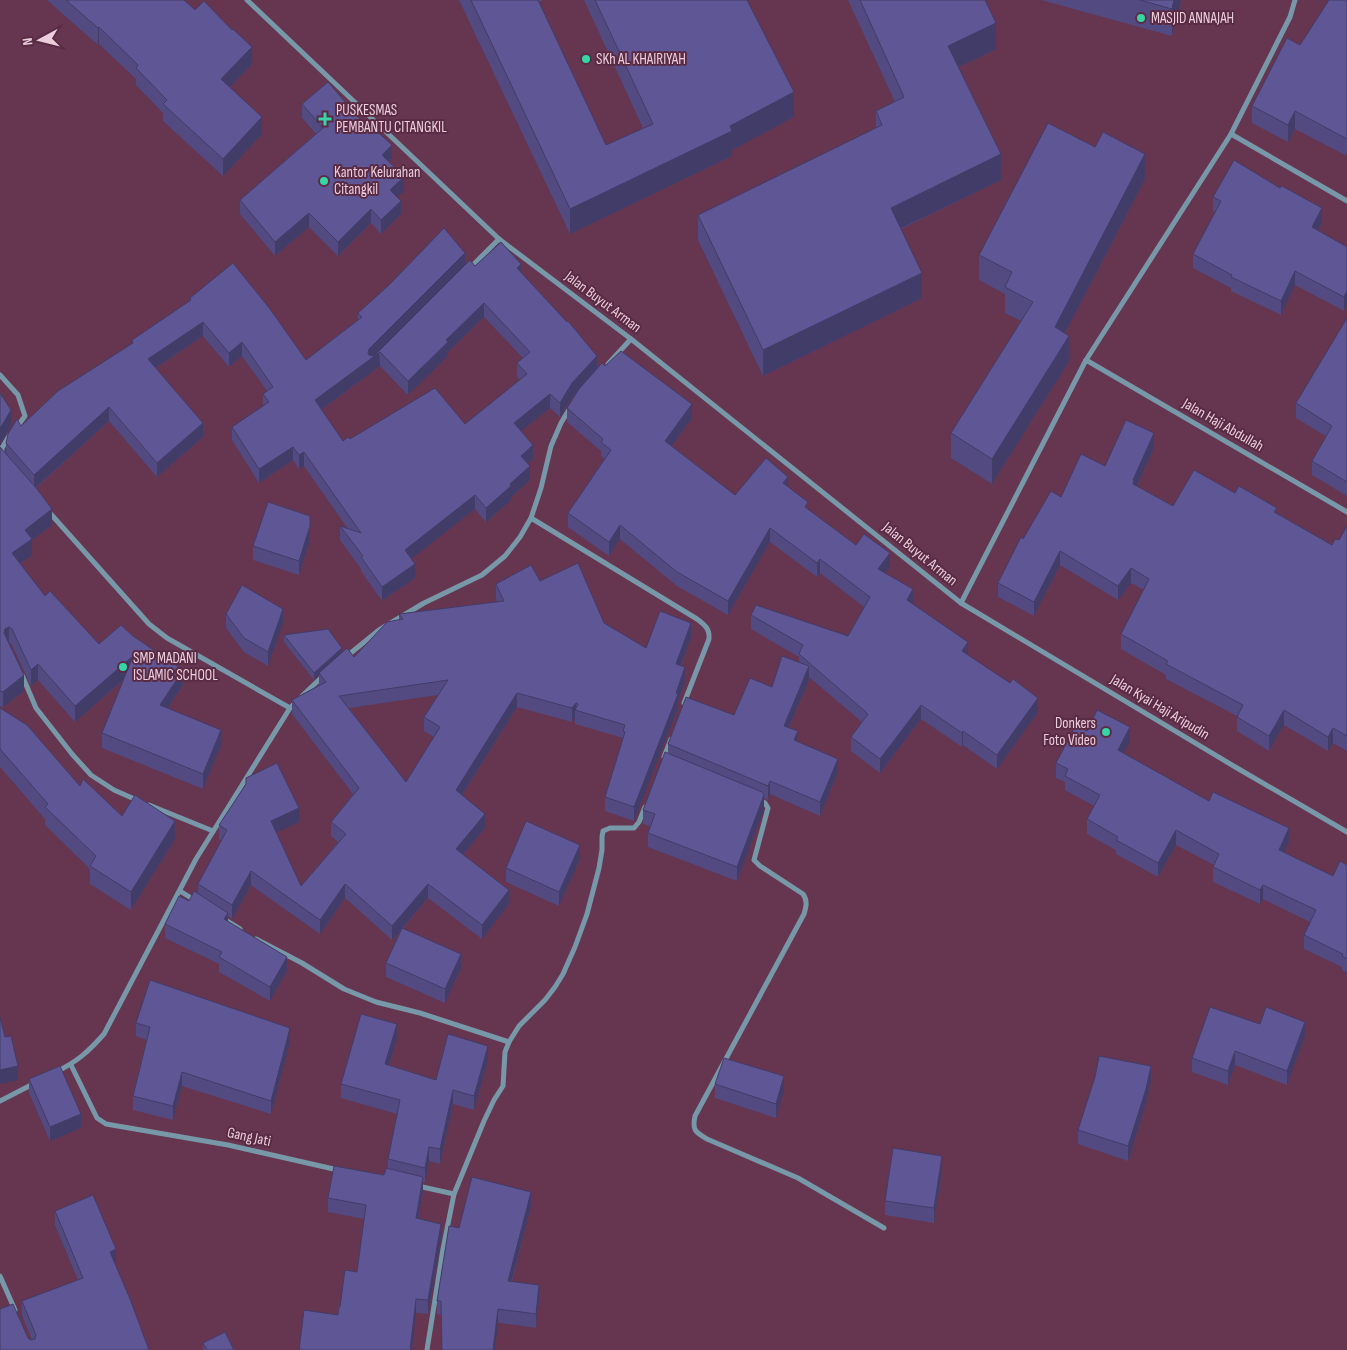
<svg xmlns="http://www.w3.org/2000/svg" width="1347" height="1350" viewBox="0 0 1347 1350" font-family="'Sofia Sans Condensed',sans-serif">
<rect width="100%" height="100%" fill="#66354f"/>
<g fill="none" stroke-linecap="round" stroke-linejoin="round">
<g stroke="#7798a8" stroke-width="5">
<path d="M247,0L499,239L631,339L961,603L1237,768L1347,832"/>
<path d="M1231,134L1347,201"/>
<path d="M470,268L499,239"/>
<path d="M1086,360L1347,512"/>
<path d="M608,364L631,339"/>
<path d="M0,375L18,395L25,416L16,428"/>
<path d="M2,456V448L9,436"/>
<path d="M49,512L149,624L167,638L290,708"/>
<path d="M531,518L697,619C705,625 710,629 709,639L684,703"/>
<path d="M961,603L1086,360L1231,134L1290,17L1295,0"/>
<path d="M347,656L379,630L424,603L482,575L505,556L520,537L531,518L541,488L551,446L561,423L570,408"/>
<path d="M22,675L36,708L72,754L91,775L114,790L139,801"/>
<path d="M302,696L323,676"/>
<path d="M664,757L671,739"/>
<path d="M758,799L765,803L768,808L754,860L760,866L803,894C808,901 806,907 804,914L695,1116C692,1130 695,1132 707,1139L798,1178L884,1228"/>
<path d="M149,805L213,831"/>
<path d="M180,891L196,901"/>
<path d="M222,918L240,929"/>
<path d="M256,939L302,963L344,989L376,1002L420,1013L509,1042"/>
<path d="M71,1065L97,1118L106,1124L228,1145L338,1170"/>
<path d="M56,1072C78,1061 88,1052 104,1034L196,859L290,708L296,702"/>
<path d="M0,1101L35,1083"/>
<path d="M418,1186L454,1194"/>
<path d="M0,1276L15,1310"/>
<path d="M427,1350L443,1249L454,1194L484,1121L494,1100L503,1086L505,1052L509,1042L519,1026L545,1000L555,987L563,974L575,947L587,914L599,868L602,850V837L603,831L610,828H634L639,822L645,807"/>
</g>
</g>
<g fill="#524a80" fill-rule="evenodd">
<path d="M47,0H184L252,64L230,87L262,134L223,176L163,121V113L136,85V79L99,44L98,45Z"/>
<path d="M459,0H543L539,2L606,145L643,128L584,0H747L794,117L732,150V156L570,234Z"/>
<path d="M848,0H985L996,49L959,67L1001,180L901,229L922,298L763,376L698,240V215L876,128V111L895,102Z"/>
<path d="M1041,0H1181L1172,36Z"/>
<path d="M1347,0V156L1295,129L1288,142L1252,123V106L1300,45Z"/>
<path d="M302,104L392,158L389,162L404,191L397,197L401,214L381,234L371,223L338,256L309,227L275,256L240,214V200L316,134L302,118Z"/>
<path d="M1095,147L1145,179L1065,333L1069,361L992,484L951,458V433L1021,321L1005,313V294L979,280V255Z"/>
<path d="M1213,197L1322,223L1318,230L1347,247L1344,311L1295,285L1281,315L1231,291V288L1193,268V254L1215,212L1213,211Z"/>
<path d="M465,265L475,266L521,273L597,369L605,366L692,418L671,446L735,495L788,487L808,509L856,545L890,567L885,573L913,603L912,604L968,655L1038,712L997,769L963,745L962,747L921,719L880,773L851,751V737L862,722L809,677V680L789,728L798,741L838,772L820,816L770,794L768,800L764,798V809L737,881L648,847V833L650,826L643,824V810L668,753V744L734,715L772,687L799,662V657L751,629V615L848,636L864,607L820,573L817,577L770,542L728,615L677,586L620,539L609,556L568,527V513L604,459L601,456V451L567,422V408L577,392L572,397L560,417L550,408L521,431L533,459L528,463L530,480L511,497V500L486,522L475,509L411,559L415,578L382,601L361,571V569L340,540V526L348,529L304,466L299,469L293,460L259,483L232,440V427L263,406V394L267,391L242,356L229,367L203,336L156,368L203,437L157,477L109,421L36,488L52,525L32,540V555L20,564L45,596L99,644L183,685L168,708L221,745L203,789L102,748V733L123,680L75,722L38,680L31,686L12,645L9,643L24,691L3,707L0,706V447L6,454V443L21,426L132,344V340L190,301V298L306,360L358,320V313ZM484,317L523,358L517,363V377L520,380L465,424L350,439L343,441L321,410L380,366L408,395L448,356V352Z"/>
<path d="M1347,318V496L1312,475V461L1326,436L1296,418V403Z"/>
<path d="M1154,448L1137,486L1173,506L1235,493L1277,513L1332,545L1339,540L1347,526V751L1333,743L1328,751L1284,725L1269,751L1237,731V716L1166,679V675L1121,649V634L1144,590L1131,583L1118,600L1060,565L1034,616L998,597V583L1023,539L1061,497L1105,466Z"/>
<path d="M310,540L299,575L253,560V546Z"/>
<path d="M540,581L604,623L646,648L691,637L681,666L685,681L678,702V708L634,821L605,811V797L623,738L575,724V718L572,722L517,707L462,795L485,828L463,855L509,904L482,939L428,898L403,928L461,968L445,1003L386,977V963L400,931L392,940L345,898L320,934L251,885L232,919L228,916V922L287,971L270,1001L219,972V964L165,938V924L189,901L198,894V884L222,841L219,839V825L299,822L276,832L301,886L338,842L331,836V822L353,794L292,714V700L319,685V675L314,680L284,642V635L354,657L399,620V614L497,602L496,598V584ZM438,695L424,717V731L434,737L406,782L349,708Z"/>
<path d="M226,614L283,623L268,666L244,652L226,628Z"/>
<path d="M0,708L80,786L122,816L175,839L131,910L90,884V869L45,825V819L0,767Z"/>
<path d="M1087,731L1130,741L1123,753L1209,801L1289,842L1284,852L1333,876L1347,865V973L1342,970V967L1304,949V935L1310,922L1263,899L1260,904L1213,882V867L1214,865L1176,845L1158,877L1116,854V850L1087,834V819L1094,806L1065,790V782L1056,778V763Z"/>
<path d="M580,859L559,906L506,882V868Z"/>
<path d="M136,1023L290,1042L271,1114L182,1086L173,1120L133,1110V1096L147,1040L136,1036Z"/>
<path d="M1260,1024L1305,1036L1287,1085L1235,1065L1228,1085L1192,1072V1058Z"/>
<path d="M397,1038L389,1066L436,1080L488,1060L474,1110L453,1104L440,1164L429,1161L425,1182H423V1191L418,1219L441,1238L428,1314L416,1313L338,1315L340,1307L357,1272L364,1219L328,1212V1198L384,1175L388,1169V1159L397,1114L341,1098V1084Z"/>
<path d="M29,1079L81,1128L50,1141L29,1093Z"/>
<path d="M1151,1080L1146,1103L1128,1161L1078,1144V1130Z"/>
<path d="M715,1084L784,1090L776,1118L715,1098Z"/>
<path d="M942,1170L934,1223L885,1215V1201Z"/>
<path d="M531,1206L512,1281L539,1298L536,1328L437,1314V1301L459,1228Z"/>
<path d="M55,1211L116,1263L115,1264L149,1350H0L28,1338L31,1340H32L22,1315V1301L78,1280L55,1225Z"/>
<path d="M203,1343L234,1350H203Z"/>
</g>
<g fill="#423c68">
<path d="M1174,0H1181L1172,36V9Z"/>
<path d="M996,23V49L948,72V46Z"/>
<path d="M99,27V44L98,45V28Z"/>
<path d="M252,47V64L221,96V79Z"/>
<path d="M794,92V117L732,150V156L570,234V209Z"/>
<path d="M1295,111V129L1288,142V125Z"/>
<path d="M262,117V134L223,176V159Z"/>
<path d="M392,145V158L382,169V155Z"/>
<path d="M1001,154V180L891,233V208Z"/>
<path d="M1145,154V179L1055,352V327Z"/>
<path d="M404,177V191L390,204V190Z"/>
<path d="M401,201V214L381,234V220Z"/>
<path d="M1322,208V223L1312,241V227Z"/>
<path d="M371,209V223L338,256V242Z"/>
<path d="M309,213V227L275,256V242Z"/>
<path d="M465,253V267L379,352L380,366L315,414V400L368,353L369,349Z"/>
<path d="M521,264V278L517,268Z"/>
<path d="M1295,271V285L1281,315V301Z"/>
<path d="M922,273V298L763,376V350Z"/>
<path d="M1347,291V305L1344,311V297Z"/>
<path d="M484,303V317L448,352V356L408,395V381L446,340Z"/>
<path d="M203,322V336L148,373V359Z"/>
<path d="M1069,336V361L992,484V459Z"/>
<path d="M242,342V356L229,367V353Z"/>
<path d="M597,356V370L572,397L560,417V403L572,383Z"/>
<path d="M550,394V408L514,437V423Z"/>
<path d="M692,404V418L665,455V441Z"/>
<path d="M109,407V421L34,489V475Z"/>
<path d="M11,410V426L0,445V429Z"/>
<path d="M203,423V437L157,477V463Z"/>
<path d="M1154,433V448L1134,492L1133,498V480Z"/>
<path d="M533,445V459L521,469V456Z"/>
<path d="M293,447V460L259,483V469Z"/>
<path d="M304,452V466L299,469V455Z"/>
<path d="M530,466V480L511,497V500L486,522V508L510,484Z"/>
<path d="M788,477V491L783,483Z"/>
<path d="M475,495V509L405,564V550Z"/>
<path d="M52,509V525L32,540V555L12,569V553L25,530Z"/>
<path d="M620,525V539L609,556V542Z"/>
<path d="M310,526V540L299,575V561Z"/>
<path d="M770,528V542L728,615V601Z"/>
<path d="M1060,551V565L1034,616V602Z"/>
<path d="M890,553V567L878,583V569Z"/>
<path d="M820,559V573L817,577V563Z"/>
<path d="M415,564V578L382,601V587Z"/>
<path d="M1131,568V583L1118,600V586Z"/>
<path d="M913,589V603L907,613V600Z"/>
<path d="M283,609V623L268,666V652Z"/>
<path d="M691,623V637L676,678V664Z"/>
<path d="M9,627V643L4,633L5,629Z"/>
<path d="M968,642V656L962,651Z"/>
<path d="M342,648V655L319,673V675L314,680V673Z"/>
<path d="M133,656V671L75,722V706Z"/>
<path d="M38,664V680L31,686V670Z"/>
<path d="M809,666V680L784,739V726Z"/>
<path d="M685,667V681L678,702V708L634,821V807L676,693Z"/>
<path d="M183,670V685L160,720V705Z"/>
<path d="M24,675V691L3,707V692Z"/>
<path d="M517,693V707L456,804V790Z"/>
<path d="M1038,698V712L997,769V755Z"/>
<path d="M576,703V711L575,710V718L572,722V708Z"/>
<path d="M921,705V719L880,773V759Z"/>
<path d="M1284,710V725L1269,751V736Z"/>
<path d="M1130,727V741L1118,764V750Z"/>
<path d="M1333,728V743L1328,751V737Z"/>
<path d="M221,730V745L203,789V774Z"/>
<path d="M798,731V745L794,740Z"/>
<path d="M963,731V745L962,747V733Z"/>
<path d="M838,759V772L820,816V802Z"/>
<path d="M770,781V794L768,800V786Z"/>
<path d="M764,795V809L737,881V867Z"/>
<path d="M299,808V822L271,835V821Z"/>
<path d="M485,814V828L456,863V849Z"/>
<path d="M175,821V839L131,910V892Z"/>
<path d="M1289,828V842L1279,864V850Z"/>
<path d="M1176,830V845L1158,877V863Z"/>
<path d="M580,845V859L559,906V892Z"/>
<path d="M251,871V885L232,919V905Z"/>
<path d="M345,884V898L320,934V920Z"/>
<path d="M428,884V898L392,940V926Z"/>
<path d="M1263,885V899L1260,904V890Z"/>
<path d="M509,890V904L482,939V925Z"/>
<path d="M228,913V927L224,919Z"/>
<path d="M461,954V968L445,1003V989Z"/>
<path d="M287,957V971L270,1001V987Z"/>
<path d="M1305,1022V1036L1287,1085V1071Z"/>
<path d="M397,1024V1038L385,1079V1064Z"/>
<path d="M290,1028V1042L271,1114V1101Z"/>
<path d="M488,1046V1060L474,1110V1096Z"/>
<path d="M1235,1051V1065L1228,1085V1071Z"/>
<path d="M18,1066V1080L0,1084V1070Z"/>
<path d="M1151,1066V1080L1146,1103L1128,1161V1146Z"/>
<path d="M182,1072V1086L173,1120V1106Z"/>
<path d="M784,1076V1090L776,1118V1104Z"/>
<path d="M453,1090V1104L440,1164V1149Z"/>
<path d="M81,1114V1128L50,1141V1127Z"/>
<path d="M429,1147V1161L425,1182V1168Z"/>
<path d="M942,1156V1170L934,1223V1208Z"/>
<path d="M423,1177V1191L416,1232V1218Z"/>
<path d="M531,1192V1206L508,1294V1281Z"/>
<path d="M441,1224V1238L428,1314V1300Z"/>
<path d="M116,1249V1263L110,1266V1252Z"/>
<path d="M539,1285V1298L536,1328V1314Z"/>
<path d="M416,1299V1313L412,1350H410Z"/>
<path d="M498,1309V1323L495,1350H493Z"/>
</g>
<g fill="#5f5695" stroke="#423c68" fill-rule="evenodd">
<path d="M66,0H184L195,10L204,1L232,30L233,29L252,47L221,79L262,117L223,159L163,104L167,100L136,68L138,65L99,27L98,28Z"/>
<path d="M471,0H538L606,145L653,124L595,0H747L794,92L730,126L732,131L570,209Z"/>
<path d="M860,0H985L996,23L948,46L1001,154L891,208L922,273L763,350L698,215L882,125L876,111L904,97Z"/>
<path d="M1140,0H1174L1172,9Z"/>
<path d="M1329,0H1347V139L1295,111L1288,125L1252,106L1287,38L1300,45Z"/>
<path d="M328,82L370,131L373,128L392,145L382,155L404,177L390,190L401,201L381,220L371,209L338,242L309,213L275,242L240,200L323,128L302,104Z"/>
<path d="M1048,123L1095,147L1103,132L1145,154L1055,327L1069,336L992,459L951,433L1033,302L1005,287L1012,272L979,255Z"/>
<path d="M1234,160L1280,188L1282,186L1322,208L1312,227L1347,247V291L1344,297L1295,271L1281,301L1231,277L1232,275L1193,254L1221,201L1213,197Z"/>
<path d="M444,228L465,253L369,349L368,353L369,355L373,356L375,355L470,260L475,266L501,242L521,264L517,268L567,322L568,321L597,356L572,383L560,403L550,394L514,423L533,445L521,456L530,466L510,484L511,486L486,508L475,495L405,550L415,564L382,587L361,557L363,556L340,526L361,533L304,452L299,455L293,447L259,469L232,427L269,402L263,394L273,387L242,342L229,353L203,322L148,359L203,423L157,463L109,407L34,475L6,443L8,434L17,419L21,426L58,391L133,343L132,340L191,300L190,298L233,263L270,309L306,360L362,317L358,313L390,284ZM484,303L530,352L517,363L527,374L465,424L435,388L350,439L348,437L343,441L315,400L380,352L408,381L448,342L446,340Z"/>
<path d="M1347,318V482L1312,461L1332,426L1296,403Z"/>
<path d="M621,351L692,404L665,441L735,495L766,458L788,477L783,483L808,502L805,507L856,545L864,534L890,553L878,569L913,589L907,600L968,642L962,651L1010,683L1013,679L1038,698L997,755L963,731L962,733L921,705L880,759L851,737L868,714L799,654L803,645L751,615L756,605L848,636L870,597L820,559L817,563L770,528L728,601L677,572L620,525L609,542L568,513L611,450L601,442L603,439L567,408L579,389L602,363L605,366Z"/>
<path d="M0,393L11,410L0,429Z"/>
<path d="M1126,420L1154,433L1133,480L1134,481L1133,484L1173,506L1194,470L1235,493L1239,486L1277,508L1274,512L1332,545L1335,539L1339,540L1347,526V736L1333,728L1328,737L1284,710L1269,736L1237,717L1243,705L1166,664L1168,661L1121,634L1149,579L1131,568L1118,586L1060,551L1034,602L998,583L1021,537L1023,539L1051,491L1061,497L1081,454L1105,466Z"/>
<path d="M0,447L37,489L52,509L25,530L32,539L12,553L45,596L50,591L99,644L121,625L133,636L183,670L160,705L221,730L203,774L102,733L133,656L75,706L38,664L31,670L12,629L9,627L5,629L4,633L24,675L3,692L0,691Z"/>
<path d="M268,502L310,516V526L299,561L253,546Z"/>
<path d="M578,563L604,623L646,648L660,611L691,623L676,664L685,667L676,693L678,694L634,807L605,797L625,732L623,731L625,725L575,710L578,704L576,703L572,708L517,693L456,790L485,814L456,849L509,890L482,925L428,884L392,926L345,884L320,920L251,871L232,905L198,884L227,830L219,825L246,784V778L277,763L299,808L271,821L301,886L346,834L331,822L359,788L292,700L326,682L319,673L347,648L354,657L387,622L403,619L399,614L504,601L496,584L531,565L540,581ZM448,680L424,717L440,727L406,782L339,696Z"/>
<path d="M242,585L283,609L268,652L244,638L226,614Z"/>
<path d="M328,629L342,648L314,673L284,635Z"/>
<path d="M782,656L809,666L784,726L798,731L794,740L838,759L820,802L770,781L768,786L668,744L686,697L734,715L750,678L772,687Z"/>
<path d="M0,708L27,725L80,786L83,779L122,816L135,795L175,821L131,892L90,866L96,856L45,807L48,804L0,749Z"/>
<path d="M1097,710L1130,727L1118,750L1209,801L1213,792L1289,828L1279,850L1333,876L1340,861L1347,865V959L1342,956L1343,954L1304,935L1316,910L1263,885L1260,890L1213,867L1219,854L1176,830L1158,863L1116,840L1118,837L1087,819L1100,795L1065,776L1068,769L1056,763L1076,725L1087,731Z"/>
<path d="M665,752L762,792L764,795L737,867L648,833L655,814L643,810Z"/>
<path d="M526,821L580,845L559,892L506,868Z"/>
<path d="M194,891L228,913L224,919L287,957L270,987L219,957L222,952L165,924L179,896L189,901Z"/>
<path d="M402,928L461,954L445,989L386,963Z"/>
<path d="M150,980L290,1028L271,1101L182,1072L173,1106L133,1096L150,1027L136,1023Z"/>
<path d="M1210,1007L1260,1024L1266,1007L1305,1022L1287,1071L1235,1051L1228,1071L1192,1058Z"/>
<path d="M361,1014L397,1024L385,1064L436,1080L448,1034L488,1046L474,1096L453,1090L440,1149L429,1147L425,1168L388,1159L400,1100L341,1084Z"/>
<path d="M0,1017L5,1037L11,1036L18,1066L0,1070Z"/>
<path d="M1099,1056L1151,1066L1146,1089L1128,1146L1078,1130L1095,1077Z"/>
<path d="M724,1058L784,1076L776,1104L715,1084Z"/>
<path d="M60,1066L81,1114L50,1127L29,1079Z"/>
<path d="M893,1148L942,1156L934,1208L885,1201Z"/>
<path d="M334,1166L384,1175L386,1168L423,1177L416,1218L441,1224L428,1300L416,1299L410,1350H299L304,1310L338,1315L339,1307H340L345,1270L357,1272L366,1205L328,1198Z"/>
<path d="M472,1177L531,1192L508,1281L539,1285L536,1314L498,1309L493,1350H442L441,1301H437L449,1226L459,1228Z"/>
<path d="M93,1195L116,1249L110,1252L130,1299L149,1350H0V1309L13,1304L28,1338L31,1340L35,1339L36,1335L22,1301L83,1278L55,1211Z"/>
<path d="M225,1332L234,1350H207L203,1343Z"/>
</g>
<g fill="#37d4a6" stroke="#5a2b44" stroke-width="2">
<circle cx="1141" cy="18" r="5"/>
<circle cx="586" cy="59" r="5"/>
<path d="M322.5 111.5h5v5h5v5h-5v5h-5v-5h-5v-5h5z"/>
<circle cx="324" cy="181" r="5"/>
<circle cx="123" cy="667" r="5"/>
<circle cx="1106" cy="732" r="5"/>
</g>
<g text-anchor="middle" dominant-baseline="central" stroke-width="4" stroke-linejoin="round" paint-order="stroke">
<g font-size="15" fill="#ebcddb" stroke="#5a2b44" text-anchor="start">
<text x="1151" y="18">MASJID ANNAJAH</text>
<text x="596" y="59">SKh AL KHAIRIYAH</text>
<text x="336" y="110">PUSKESMAS<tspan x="336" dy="17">PEMBANTU CITANGKIL</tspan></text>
<text x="334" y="172">Kantor Kelurahan<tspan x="334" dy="17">Citangkil</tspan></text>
<text x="133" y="658">SMP MADANI<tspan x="133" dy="17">ISLAMIC SCHOOL</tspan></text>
<text x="1096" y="723" text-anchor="end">Donkers<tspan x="1096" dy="17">Foto Video</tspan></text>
</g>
<g font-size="15" fill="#ebcddb" stroke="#5a2b44">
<text transform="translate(603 302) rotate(37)">Jalan Buyut Arman</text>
<text transform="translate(1223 425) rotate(30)">Jalan Haji Abdullah</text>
<text transform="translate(920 554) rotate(39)">Jalan Buyut Arman</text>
<text transform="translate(1160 707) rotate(31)">Jalan Kyai Haji Aripudin</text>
<text transform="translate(249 1137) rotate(12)">Gang Jati</text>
</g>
</g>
<g transform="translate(40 40) rotate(263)" stroke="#5a2b44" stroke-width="4" paint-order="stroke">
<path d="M0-4L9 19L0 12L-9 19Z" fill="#ebcddb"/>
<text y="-8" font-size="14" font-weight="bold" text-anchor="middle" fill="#ebcddb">N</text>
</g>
</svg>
